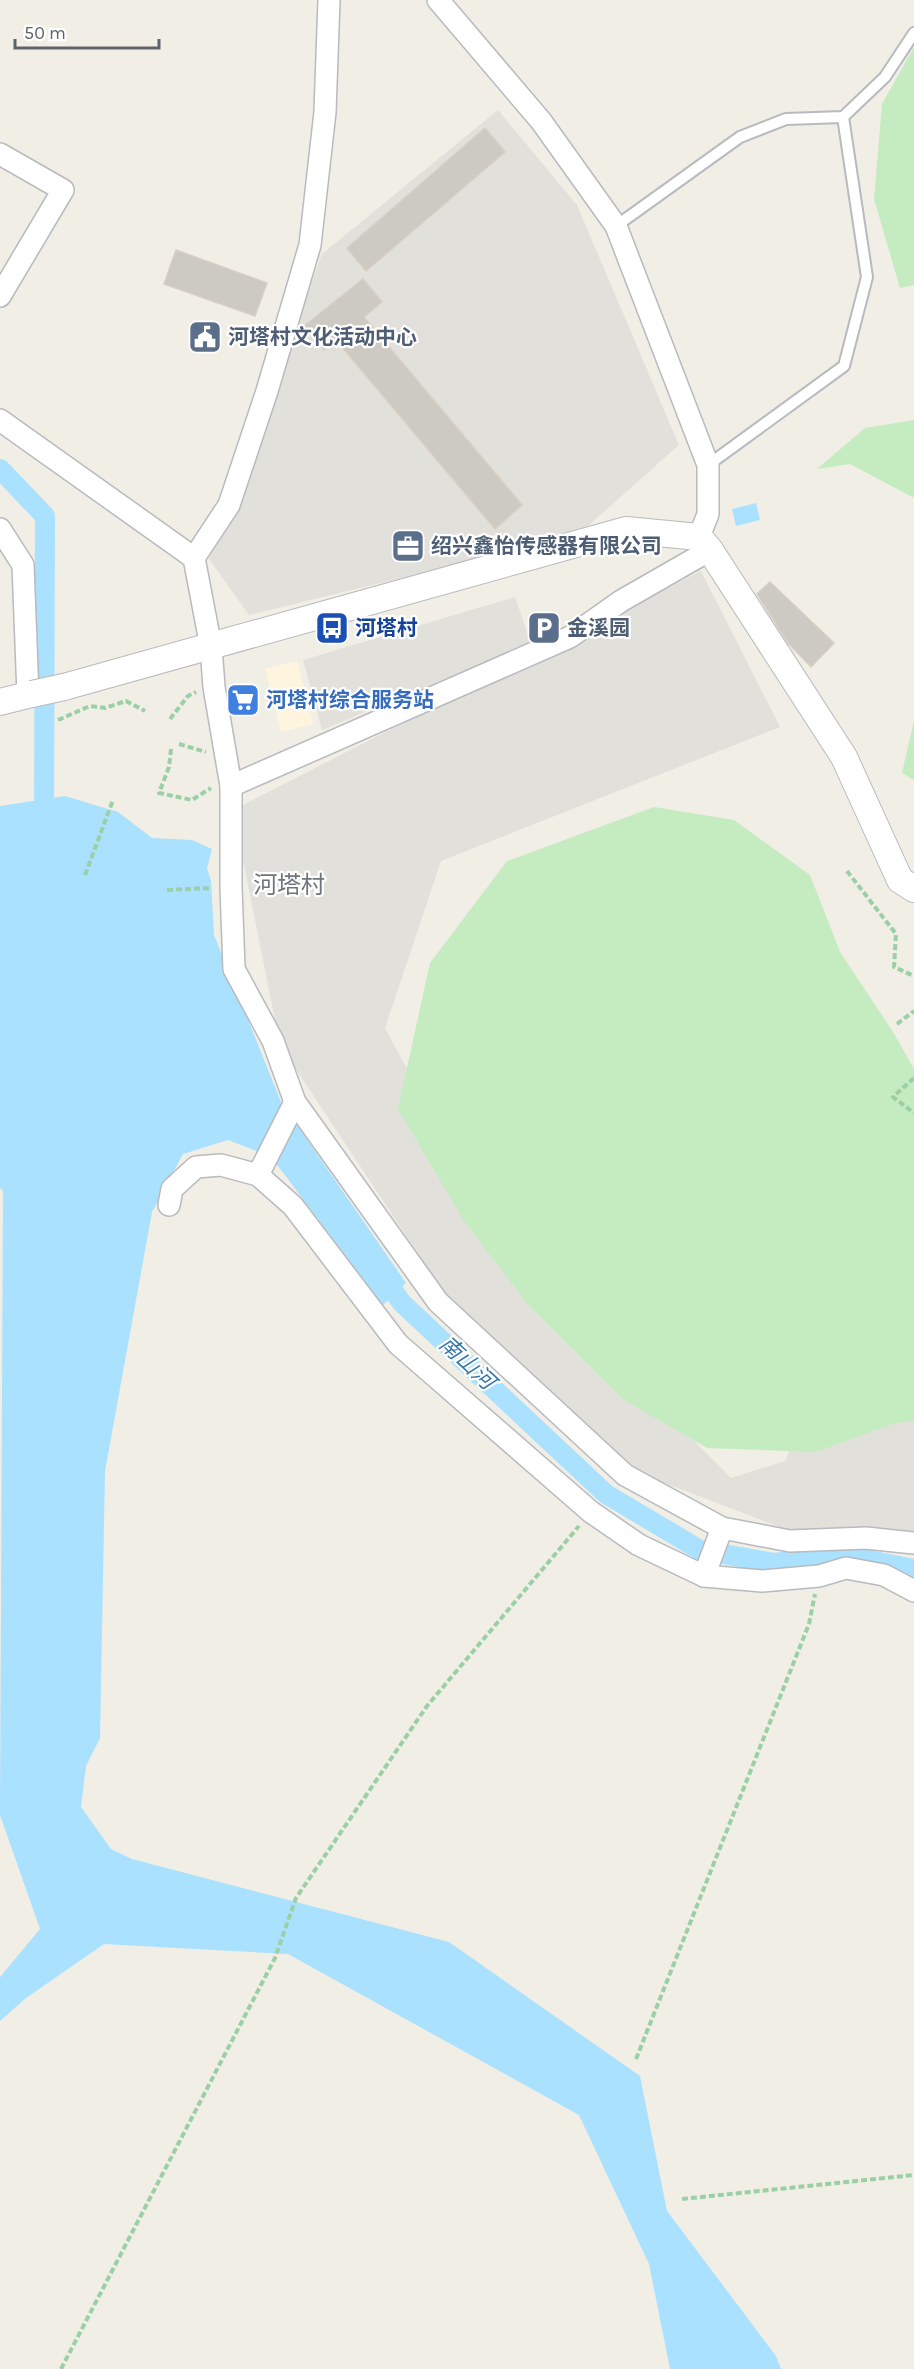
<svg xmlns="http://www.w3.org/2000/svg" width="914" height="2369" viewBox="0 0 914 2369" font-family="Karla,'Noto Sans SC',sans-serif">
<rect width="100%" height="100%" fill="#f1eee6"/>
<path fill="#fff4de" d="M297,661L313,724L281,732L265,669Z"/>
<g fill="#e2e0db">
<path d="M498,110L577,205L679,445L578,535L249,615L209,559L322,254Z"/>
<path d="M701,571L780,727L441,861L385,1028L507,1255L731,1478L785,1461L810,1404L914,1403V1540L793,1532L636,1472L448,1299L280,1045L233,810Z"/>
<path d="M515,597L531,643L322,730L303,660Z"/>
</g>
<g fill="#c5ebc1">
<path d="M914,47V285L900,288L874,199L882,104Z"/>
<path d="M914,420V498L850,464L817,469L865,428Z"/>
<path d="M914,720V780L902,773Z"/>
<path d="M654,807L734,820L810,875L840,952L893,1032L914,1069V1421L896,1423L815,1452L707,1448L624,1400L529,1306L464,1221L398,1109L430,963L507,861Z"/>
</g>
<g fill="#a9e1ff">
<path d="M756,503L760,520L736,526L732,509Z"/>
<path d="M65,796L118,812L152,838L192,840L212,849L207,868L211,881L214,935L281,1102L406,1283L383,1305L278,1166L259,1152L228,1140L183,1154L152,1212L105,1471L100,1738L86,1766L81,1807L111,1849L132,1859L449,1942L640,2076L667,2211L776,2356L781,2369H670L649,2264L579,2115L288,1954L104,1944L26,1998L0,2021V1977L40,1929L0,1815L3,1191L0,1188V806Z"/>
</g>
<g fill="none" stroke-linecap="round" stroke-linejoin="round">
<g stroke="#a9e1ff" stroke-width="20">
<path d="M0,469L45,516L44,826"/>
<path d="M381,1274L402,1303L606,1494L700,1550L774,1563L842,1555L914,1569"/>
</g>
</g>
<g fill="#cdc9c3" stroke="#d7cfc4" stroke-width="1.5">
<path d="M485,128L505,152L366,271L347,248Z"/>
<path d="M176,250L267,283L255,316L164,284Z"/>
<path d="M363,279L382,302L364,317L522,505L495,529L336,340L324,350L304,326Z"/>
<path d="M770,582L834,643L811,667L788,643L757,594Z"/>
</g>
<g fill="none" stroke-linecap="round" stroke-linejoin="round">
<defs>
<g id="service">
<path d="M616,226L740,137L786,119L843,117L885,77L914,33"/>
<path d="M708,465L844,366L867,277L843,117"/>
</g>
<g id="minor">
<path d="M329,0L325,112L310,245L267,391L229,505L194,558L211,647L214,687L231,786V887L234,969L273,1041L295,1102L438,1302L625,1475L722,1528L790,1541L866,1538L914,1543"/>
<path d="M438,0L541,121L616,226L708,465V514L699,537"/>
<path d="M0,154L63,190L0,296"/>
<path d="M0,420L194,558"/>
<path d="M0,529L23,565L28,695"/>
<path d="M231,786L570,637L621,601L710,550"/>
<path d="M258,1175L295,1102"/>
<path d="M169,1205L172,1189L196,1167L221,1165L258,1175L293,1206L398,1344L591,1512L639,1545L704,1576L762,1581L819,1576L846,1568L884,1575L914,1591"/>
<path d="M704,1576L722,1528"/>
</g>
<g id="tertiary">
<path d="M64,687L626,530L699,537L710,550L844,757L900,880L914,889"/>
<path d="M0,702L32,694"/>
</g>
</defs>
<use href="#service" stroke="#b7babe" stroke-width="14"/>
<use href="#minor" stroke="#b7babe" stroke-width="24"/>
<use href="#tertiary" stroke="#b7babe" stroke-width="28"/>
<g stroke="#9bcfa5" stroke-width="4" stroke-dasharray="6 3" stroke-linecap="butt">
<path d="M170,719L188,696L196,692"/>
<path d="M58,720L90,706L105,708L126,701L145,711"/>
<path d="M179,744L206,752"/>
<path d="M171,749L169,767L159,793L192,800L211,788"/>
<path d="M847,871L896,934L894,967L914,976"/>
<path d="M85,875L113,800"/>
<path d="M167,890L212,888"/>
<path d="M897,1024L914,1011"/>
<path d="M914,1078L893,1097L914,1113"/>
<path d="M636,2059L809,1624L815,1594"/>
<path d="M682,2199L914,2175"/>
<path d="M61,2369L275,1958L296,1898L427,1706L579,1526"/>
</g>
<use href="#service" stroke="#fff" stroke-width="10"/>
<use href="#minor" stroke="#fff" stroke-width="21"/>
<use href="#tertiary" stroke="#fff" stroke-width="26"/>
<defs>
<path id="tertiary-bridge" d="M32,694L64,687"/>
</defs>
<use href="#tertiary-bridge" stroke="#b7babe" stroke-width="28" stroke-linecap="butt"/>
<use href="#tertiary-bridge" stroke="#fff" stroke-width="26"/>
</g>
<defs>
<symbol id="civic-square" viewBox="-11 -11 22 22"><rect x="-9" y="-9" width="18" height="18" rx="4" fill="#5c6f8a" stroke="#fff"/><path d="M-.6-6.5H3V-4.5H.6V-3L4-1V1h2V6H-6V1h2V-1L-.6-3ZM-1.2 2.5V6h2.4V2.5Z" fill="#fff"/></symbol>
<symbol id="office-square" viewBox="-11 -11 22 22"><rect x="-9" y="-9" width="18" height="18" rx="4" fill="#5c6f8a" stroke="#fff"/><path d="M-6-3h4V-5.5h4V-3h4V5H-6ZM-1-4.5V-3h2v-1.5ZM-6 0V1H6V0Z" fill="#fff"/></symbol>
<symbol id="bus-square" viewBox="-11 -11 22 22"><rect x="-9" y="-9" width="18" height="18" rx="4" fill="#1a4fb4" stroke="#fff"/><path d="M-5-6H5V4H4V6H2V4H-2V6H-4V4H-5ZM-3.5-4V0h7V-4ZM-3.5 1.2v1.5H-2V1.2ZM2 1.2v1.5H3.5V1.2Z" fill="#fff"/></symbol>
<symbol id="parking-square" viewBox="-11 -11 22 22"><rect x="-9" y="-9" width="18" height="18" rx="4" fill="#5c6f8a" stroke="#fff"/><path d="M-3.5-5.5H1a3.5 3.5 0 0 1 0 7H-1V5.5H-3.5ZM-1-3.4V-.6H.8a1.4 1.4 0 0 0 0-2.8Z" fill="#fff"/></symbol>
<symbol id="supermarket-square" viewBox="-11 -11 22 22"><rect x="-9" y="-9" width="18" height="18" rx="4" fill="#3f7fe0" stroke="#fff"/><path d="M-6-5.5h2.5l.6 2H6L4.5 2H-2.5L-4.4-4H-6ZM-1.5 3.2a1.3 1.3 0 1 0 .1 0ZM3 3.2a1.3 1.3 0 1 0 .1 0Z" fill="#fff"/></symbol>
</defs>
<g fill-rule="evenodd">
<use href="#civic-square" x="186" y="318" width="38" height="38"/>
<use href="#office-square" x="389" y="527" width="38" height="38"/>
<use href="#bus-square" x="313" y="609" width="38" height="38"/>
<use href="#parking-square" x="525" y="609" width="38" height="38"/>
<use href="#supermarket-square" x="224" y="681" width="38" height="38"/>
</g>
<g text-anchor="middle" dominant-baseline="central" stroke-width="4.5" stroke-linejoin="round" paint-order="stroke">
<g font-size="21" font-weight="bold" fill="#4e5e75" stroke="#fff" text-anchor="start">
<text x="228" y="337">河塔村文化活动中心</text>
<text x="431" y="546">绍兴鑫怡传感器有限公司</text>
<text x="567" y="628">金溪园</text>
</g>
<g font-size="21" font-weight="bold" fill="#164399" stroke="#fff" text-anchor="start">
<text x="355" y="628">河塔村</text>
</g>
<g font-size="21" font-weight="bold" fill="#366cbe" stroke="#fff" text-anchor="start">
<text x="266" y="700">河塔村综合服务站</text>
</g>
<g font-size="22" font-style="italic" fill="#3578aa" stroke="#fff">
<text transform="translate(467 1363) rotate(43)">南山河</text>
</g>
<g font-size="24" fill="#6f757a" stroke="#fff">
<text x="289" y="885">河塔村</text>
</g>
</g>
<path d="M15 39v9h144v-9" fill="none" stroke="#5e6368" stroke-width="3"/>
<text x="24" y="39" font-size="18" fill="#5e6368" stroke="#ffffff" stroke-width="4.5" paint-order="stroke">50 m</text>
</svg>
